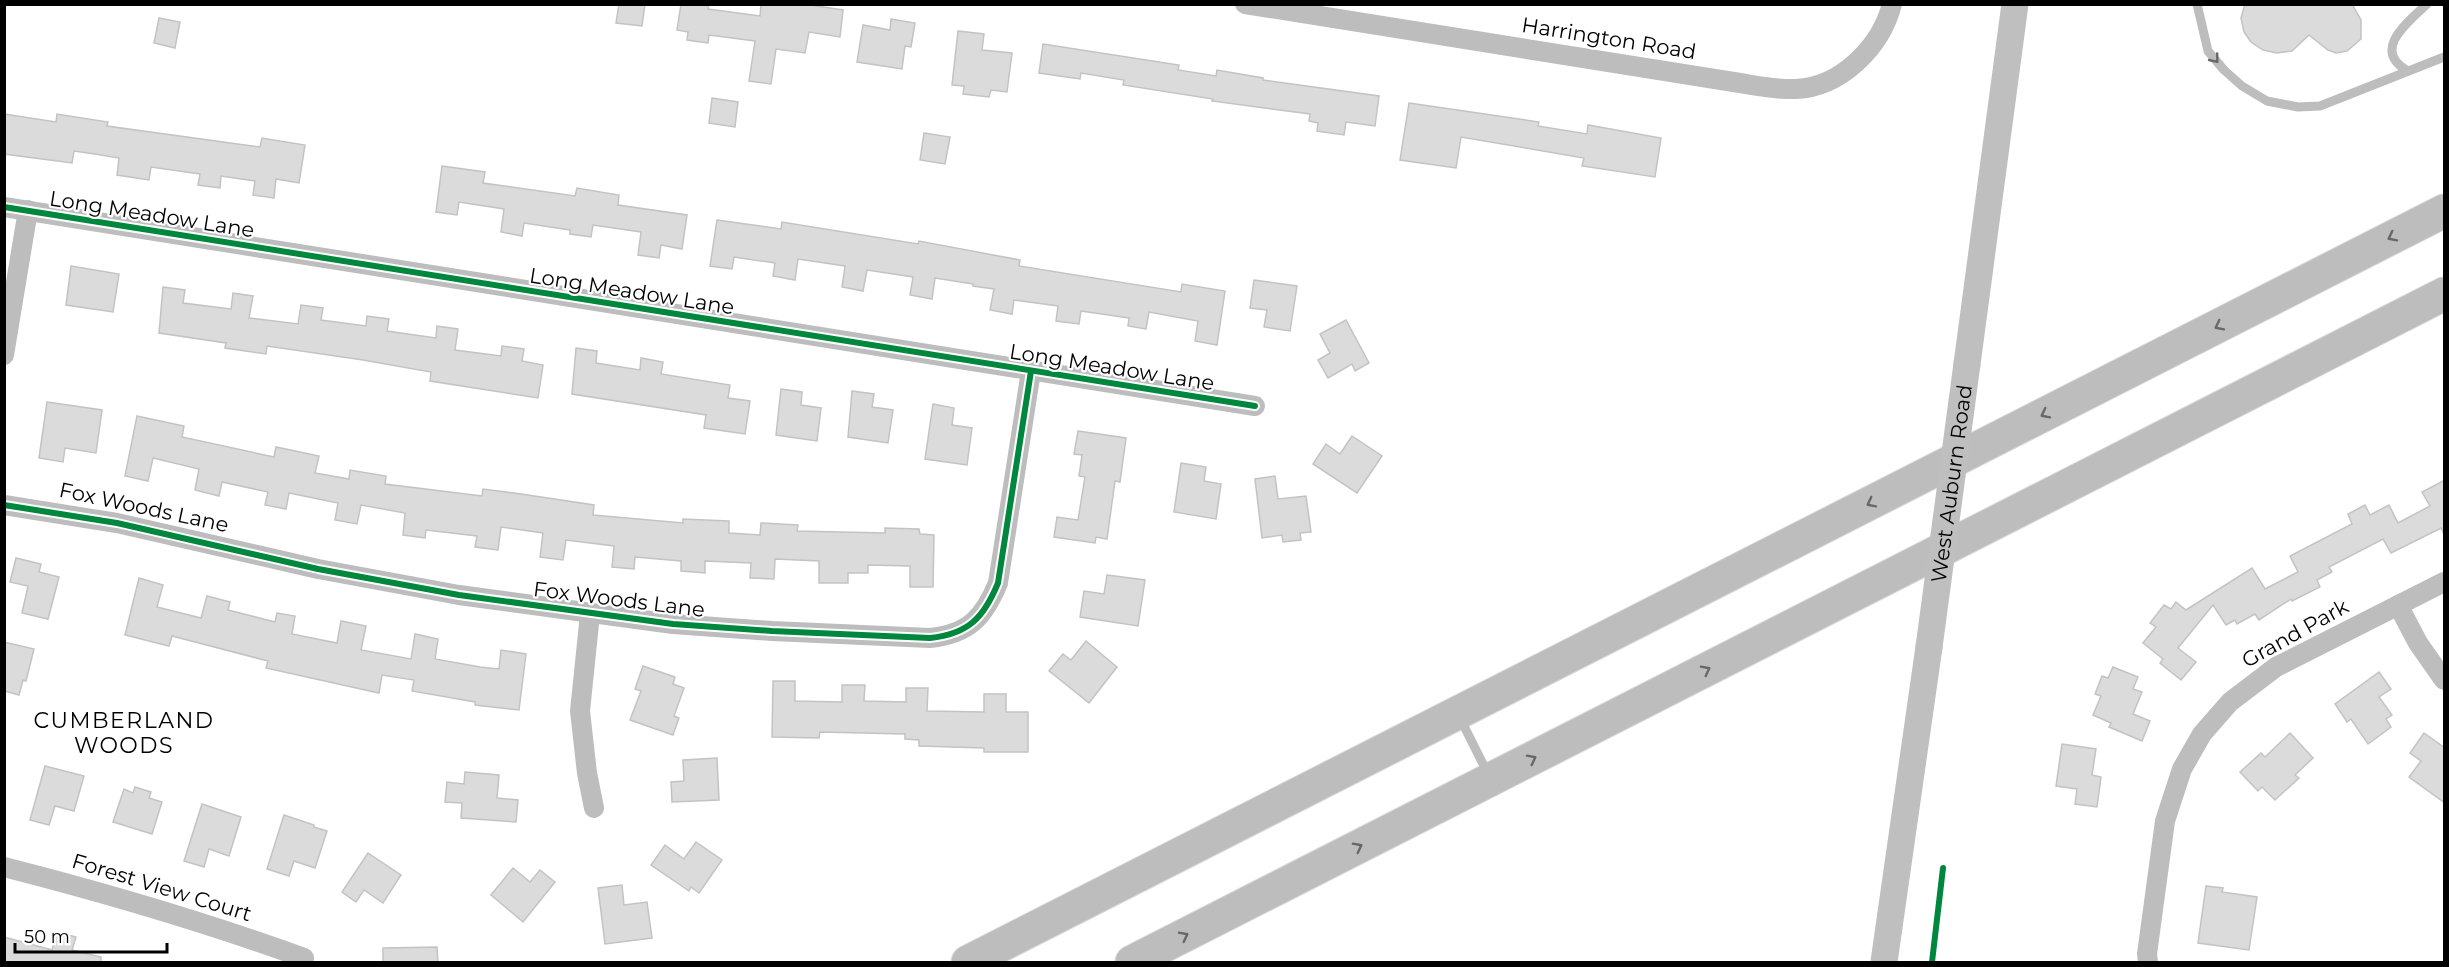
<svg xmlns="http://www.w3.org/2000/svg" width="2449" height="967" viewBox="0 0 2449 967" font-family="Montserrat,sans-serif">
<rect width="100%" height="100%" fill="#fff"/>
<g fill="#dbdbdb" stroke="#c3c3c3" stroke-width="1.5">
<path d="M619,4H645L642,26L616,23Z"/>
<path d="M681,4H709L708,9L760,16L761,4H803L843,10L840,37L809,32L805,53L776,49L771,84L749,81L755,41L709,35L708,43L687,40L688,32L677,30Z"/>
<path d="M2245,4H2352L2361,20V39L2347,51L2336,53L2328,50L2309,35L2292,51L2277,53L2263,50L2251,42L2244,32L2241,18Z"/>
<path d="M159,18L180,22L175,48L154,43Z"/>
<path d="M891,19L915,23L911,47L905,46L902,69L857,62L863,25L890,30Z"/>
<path d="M958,31L984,34L982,50L1012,53L1007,92L991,90L989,97L963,94L964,86L952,85Z"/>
<path d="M1043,44L1179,65L1178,70L1216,76L1217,70L1263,78V80L1379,96L1375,126L1346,122L1344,135L1317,131L1318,123L1309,121L1310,114L1212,101L1213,99L1123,85L1124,80L1081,73L1080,79L1039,73Z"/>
<path d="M712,98L738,102L735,127L709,123Z"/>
<path d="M1409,103L1539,122L1538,126L1587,134L1588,125L1661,138L1655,177L1582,166L1584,158L1461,137L1456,168L1400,160Z"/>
<path d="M4,114L56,122L57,114L108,122L107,126L260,147L262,138L305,145L299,183L276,179L274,198L253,195L255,181L221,176L220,188L198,185L200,174L151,167L149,180L117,175L119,158L95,154L74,151L72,163L4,154Z"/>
<path d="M924,133L950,137L945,164L920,160Z"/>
<path d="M442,166L485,172L483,183L575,196L577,188L619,195L618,205L687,215L682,249L661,245L659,258L638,255L641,232L593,225L591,237L570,234V230L524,223L522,236L501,232L504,209L459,202L457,215L436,212Z"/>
<path d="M717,220L781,229L782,222L918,244L919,241L1020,260L1019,266L1181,292L1182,284L1225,291L1217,345L1195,341L1198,321L1149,312L1146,329L1128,326L1129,318L1081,311L1079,324L1056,321L1058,306L1014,300L1012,314L990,310L994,289L973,286V284L935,278L932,299L910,295L913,277L867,270L863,291L842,287L845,266L798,259L795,280L773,276L775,263L734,257L732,269L710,266Z"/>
<path d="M71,266L119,274L113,312L66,305Z"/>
<path d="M1254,280L1297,286L1290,331L1264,327L1267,310L1250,308Z"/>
<path d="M163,287L185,290L183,303L231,309L233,293L253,296L249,318L298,324L301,305L323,308L321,320L366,326L367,316L389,319L387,331L436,338L437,326L458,329L455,350L501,356L502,346L524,349L522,361L543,365L538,398L430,381L431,372L363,360L267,346L266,354L225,348L226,343L159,333Z"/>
<path d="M1346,320L1369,363L1355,371L1352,364L1328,378L1318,360L1330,353L1320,334Z"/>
<path d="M576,348L597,351L596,363L640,370L641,358L663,362L661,374L730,385L728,398L750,401L745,434L704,428L706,415L572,394Z"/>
<path d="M781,389L802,392L801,405L821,408L817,441L776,435Z"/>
<path d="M852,391L874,394L872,407L893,410L888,443L848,437Z"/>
<path d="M47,402L102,410L96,453L65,448L63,462L39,458Z"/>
<path d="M933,404L954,408L952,425L972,428L967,465L925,459Z"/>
<path d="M137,416L184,426L182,437L274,457L276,447L319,456L315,473L349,479L350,470L386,476L385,484L482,496L483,489L521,494L594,505L593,515L683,523V519L729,521V533L760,535L761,523L798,525L797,531L885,533V528L919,529L920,534L934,535L933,587H910V566L868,565V573H848V583H819V561L775,559L774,579L750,578L751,563L705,561V573L681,571V561L635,557L634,569L612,567L614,546L566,540L563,560L540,557L543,533L501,527L498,550L475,547L477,536L426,530L425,538L403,535L405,513L361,505L357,524L335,520L338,503L289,493L286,509L265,505L268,492L222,482L219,496L195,490L199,469L153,458L148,481L125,476Z"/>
<path d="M1078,431L1126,438L1120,482L1115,481L1107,539L1096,537L1095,543L1054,537L1057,517L1078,520L1085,477L1079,476L1082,455L1074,454Z"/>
<path d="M1352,436L1382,456L1357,493L1313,464L1326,444L1340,454Z"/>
<path d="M1181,463L1206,467L1204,481L1221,484L1216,519L1174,512Z"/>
<path d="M1275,476L1278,499L1306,496L1311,532L1300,533L1301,540L1283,542L1282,535L1262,538L1255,479Z"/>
<path d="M2445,480V536L2441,528L2391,553L2383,539L2329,567L2332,572L2317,580L2320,587L2292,601L2291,599L2259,620L2255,614L2237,624L2235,620L2226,625L2213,605L2178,648L2196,662L2181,680L2160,663L2163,659L2143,643L2156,627L2150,623L2164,605L2171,609L2176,602L2186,610L2252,568L2265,589L2298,572L2290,556L2352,524L2348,514L2365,505L2370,515L2389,505L2398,523L2430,506L2422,492Z"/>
<path d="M16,558L41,564L39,572L59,577L48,619L22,613L28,586L10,582Z"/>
<path d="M1107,575L1145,580L1138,626L1080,617L1084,591L1104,594Z"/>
<path d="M139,578L163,585L157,607L201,618L207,596L230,602L228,610L275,622L277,613L295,616L292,634L337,643L341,621L366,626L361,650L411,659L415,634L438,639L435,659L480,667L499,669L501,650L526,654L519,710L475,705V702L412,691L414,680L382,675L379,693L266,668L268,661L172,636L169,646L125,635Z"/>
<path d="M1086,641L1117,667L1089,703L1049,671L1063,654L1071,660Z"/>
<path d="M4,642L34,649L26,681L23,680L19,695L4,691Z"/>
<path d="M643,666L675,677L673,684L684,688L674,716L679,718L673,735L630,720L641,691L635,689Z"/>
<path d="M2113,667L2138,677L2133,689L2142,692L2133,714L2150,721L2142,741L2109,727L2111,723L2093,715L2101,696L2095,694L2102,676L2108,678Z"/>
<path d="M2379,672L2391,689L2379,697L2392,715L2386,719L2391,727L2368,744L2351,719L2347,722L2335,704Z"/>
<path d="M773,681H795V701L842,702V685H865L864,701L906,702V688H928L927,711L984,712V694H1006V712H1028V752H984V748L919,746V740L905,739V734L820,732L819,738L772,737Z"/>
<path d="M2290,733L2313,758L2295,775L2299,778L2275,800L2262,787L2258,791L2240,772L2261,753L2265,757Z"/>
<path d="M2424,733L2445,748V803L2409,777L2421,761L2410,753Z"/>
<path d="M2062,744L2096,749L2092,775L2101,777L2097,807L2075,804L2077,789L2056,786Z"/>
<path d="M717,758L719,800L672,802L671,782L684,781L683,760Z"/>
<path d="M45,766L84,776L74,811L55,806L49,825L30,820Z"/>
<path d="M465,772L499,775L497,798L518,800L516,822L461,818L462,803L445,802L447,782L464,784Z"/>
<path d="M135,787L151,792L149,798L162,802L152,834L113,822L124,789L133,793Z"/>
<path d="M202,804L241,817L229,856L209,849L204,867L184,861Z"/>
<path d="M284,815L314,825V827L327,831L315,868L294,861L289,876L267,869Z"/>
<path d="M696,842L722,860L699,893L691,887L689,891L651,865L665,845L684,859Z"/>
<path d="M368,853L401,875L383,903L364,890L356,902L342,892Z"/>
<path d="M513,868L530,882L540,870L555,882L523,922L491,895Z"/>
<path d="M622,885L624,905L647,902L652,938L605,944L598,888Z"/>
<path d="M2206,886L2223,888L2222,892L2257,897L2249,950L2198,943Z"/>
<path d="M57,932L76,937L72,950L101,957V963H4V937L52,950Z"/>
<path d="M437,947L438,963H383V948Z"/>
</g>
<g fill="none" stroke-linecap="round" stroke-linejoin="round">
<defs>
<g id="highway">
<path d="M968,962L2444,211"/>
<path d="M1132,962L2444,294"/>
</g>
</defs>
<use href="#highway" stroke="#dbdbdb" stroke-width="35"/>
<g stroke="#bdbdbd" stroke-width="9">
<path d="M2197,4L2208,51L2224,70L2242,86L2267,101L2298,107L2320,106L2444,57"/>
<path d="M2408,71C2371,50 2407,23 2427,4"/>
<path d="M1460,718L1489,776"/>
</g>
<g stroke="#bdbdbd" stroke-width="20">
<path d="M1245,4L1740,83C1758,86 1777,90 1796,89C1841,87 1881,47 1892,4"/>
<path d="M4,207L1255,406"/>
<path d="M4,355L28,210"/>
<path d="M4,505L117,523L318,569L459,595L673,624L772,631L930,638C969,634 984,617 998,583L1031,371"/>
<path d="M2398,605L2418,643L2444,680"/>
<path d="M590,614L580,711L587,773L594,808"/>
<path d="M4,867C106,893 205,922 304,958"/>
<path d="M2148,962L2147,954L2165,821L2182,769L2202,734L2230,702L2276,667L2444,582"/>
</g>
<g stroke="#bfbfbf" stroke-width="27">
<path d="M1967,364L2015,4"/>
<path d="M1884,962L1929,647"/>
</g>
<use href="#highway" stroke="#bdbdbd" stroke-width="33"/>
<path stroke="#bfbfbf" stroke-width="27" id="s1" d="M1929,647L1967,364"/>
<defs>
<g id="cycleway">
<path d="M4,207L1255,406"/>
<path d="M4,505L117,523L318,569L459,595L673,624L772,631L930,638C969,634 984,617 998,583L1031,371"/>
<path d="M1932,962L1943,868"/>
</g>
</defs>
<use href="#cycleway" stroke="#fff" stroke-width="10"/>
<use href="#cycleway" stroke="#00873e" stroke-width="6"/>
</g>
<defs><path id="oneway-chevron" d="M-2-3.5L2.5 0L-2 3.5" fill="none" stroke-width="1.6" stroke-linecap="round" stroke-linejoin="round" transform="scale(1.5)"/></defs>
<g stroke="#686868">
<use href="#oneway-chevron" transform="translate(2215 59) rotate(51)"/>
<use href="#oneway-chevron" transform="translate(2392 237) rotate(153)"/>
<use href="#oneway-chevron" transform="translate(2219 326) rotate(153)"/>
<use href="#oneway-chevron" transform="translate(2045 414) rotate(153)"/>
<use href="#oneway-chevron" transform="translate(1871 503) rotate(153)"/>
<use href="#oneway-chevron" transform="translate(1706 670) rotate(-27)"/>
<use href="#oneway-chevron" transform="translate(1532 759) rotate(-27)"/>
<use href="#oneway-chevron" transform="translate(1358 847) rotate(-27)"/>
<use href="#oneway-chevron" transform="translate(1184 936) rotate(-27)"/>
</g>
<g text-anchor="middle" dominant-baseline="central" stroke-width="4.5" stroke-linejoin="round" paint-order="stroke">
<g font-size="21" fill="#000" stroke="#fff">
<text transform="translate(1609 38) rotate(9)">Harrington Road</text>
<text transform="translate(152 214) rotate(9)">Long Meadow Lane</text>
<text transform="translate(632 291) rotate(9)">Long Meadow Lane</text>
<text transform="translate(1112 367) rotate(9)">Long Meadow Lane</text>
<text stroke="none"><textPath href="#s1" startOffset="165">West Auburn Road</textPath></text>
<text transform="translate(144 507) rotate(12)">Fox Woods Lane</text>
<text transform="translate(619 599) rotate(7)">Fox Woods Lane</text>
<text transform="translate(2295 633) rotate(-29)">Grand Park</text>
<text transform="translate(162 887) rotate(17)">Forest View Court</text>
</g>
<g font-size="22" letter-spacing="1.5" fill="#000" stroke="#fff">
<text x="124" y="720">CUMBERLAND<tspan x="124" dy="25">WOODS</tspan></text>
</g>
</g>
<rect width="2449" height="967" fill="none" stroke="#000000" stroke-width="12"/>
<path d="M15 943v9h152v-9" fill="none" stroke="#000000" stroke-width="3"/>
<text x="24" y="943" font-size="18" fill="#000000" stroke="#ffffff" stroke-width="4.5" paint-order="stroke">50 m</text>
</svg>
